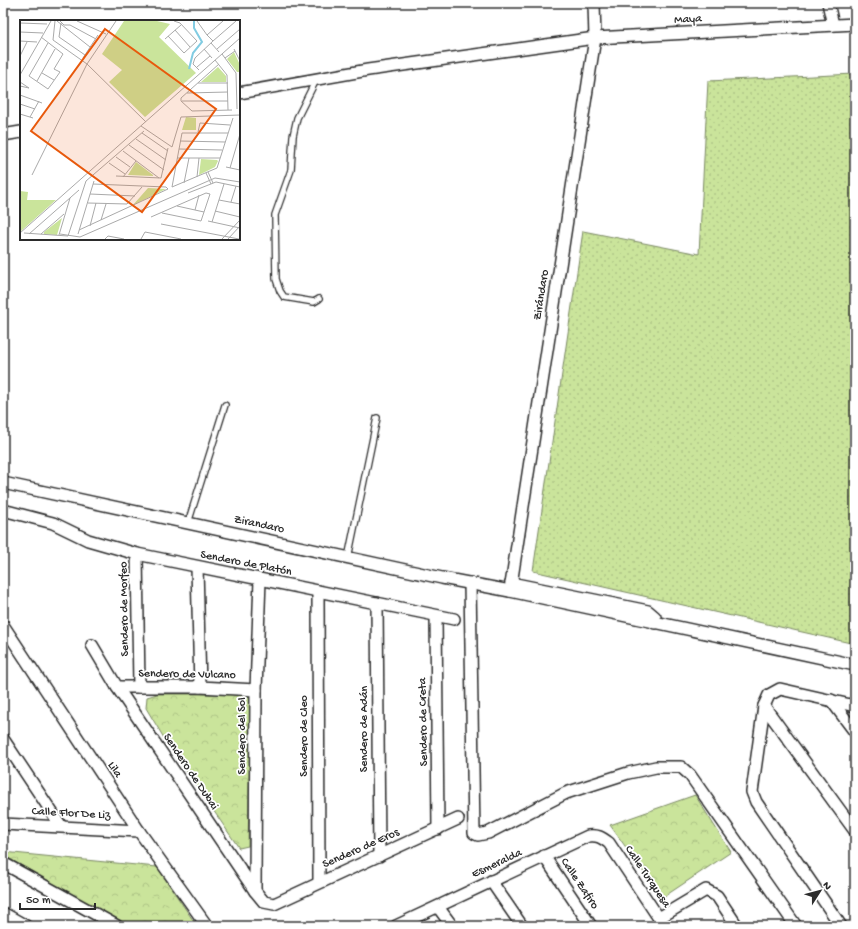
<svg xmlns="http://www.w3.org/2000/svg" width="858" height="929" viewBox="0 0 858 929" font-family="'Gochi Hand',sans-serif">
<defs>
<pattern id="grass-dots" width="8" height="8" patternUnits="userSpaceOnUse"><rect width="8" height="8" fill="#cae49b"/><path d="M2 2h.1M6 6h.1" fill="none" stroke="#aec486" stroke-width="1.8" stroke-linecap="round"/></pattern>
<pattern id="forest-crowns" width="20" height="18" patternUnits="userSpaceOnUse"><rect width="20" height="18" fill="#cae49b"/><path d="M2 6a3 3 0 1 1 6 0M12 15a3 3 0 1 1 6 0" fill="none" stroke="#aec486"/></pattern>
</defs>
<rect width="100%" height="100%" fill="#fff"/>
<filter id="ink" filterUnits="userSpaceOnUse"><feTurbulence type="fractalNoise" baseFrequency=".025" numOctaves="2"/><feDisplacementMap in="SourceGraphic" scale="8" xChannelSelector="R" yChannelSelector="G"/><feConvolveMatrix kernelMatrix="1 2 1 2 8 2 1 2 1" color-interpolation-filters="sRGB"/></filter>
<g filter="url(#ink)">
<path fill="url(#grass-dots)" stroke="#7a8863" d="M855,74V644L533,571L583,231L699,254L708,81Z"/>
<g fill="url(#forest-crowns)" stroke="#7a8863">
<path d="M157,694H247L251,699L248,846L239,848L164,738L146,708L147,697Z"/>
<path d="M695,795L731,852L662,898L610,825Z"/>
<path d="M3,852L157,867L197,926H128L3,855Z"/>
</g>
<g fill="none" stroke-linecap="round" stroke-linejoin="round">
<defs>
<g id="service">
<path d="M316,80L297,118L293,136L291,170L275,215L276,279L280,291L284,297L314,302L319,299"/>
<path d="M188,523L225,405"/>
<path d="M348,558L377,418"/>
</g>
<g id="minor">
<path d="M828,3L833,25"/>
<path d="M239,93L368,70L595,38L855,24"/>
<path d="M3,135L21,132"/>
<path d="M3,483L442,578L510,591L855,665"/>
<path d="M3,510L53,523L88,540L137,554L454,619"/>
<path d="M137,554L139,687"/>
<path d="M197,567L200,687"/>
<path d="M470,583L474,833L478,835L488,833L566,793L628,773L656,767H681L690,775L796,926"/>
<path d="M511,583L648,611L655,617V623"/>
<path d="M318,591L319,882"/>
<path d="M510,591L595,38L594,3"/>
<path d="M377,603L379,856"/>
<path d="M436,616L438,829"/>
<path d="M3,625L139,831L207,926"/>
<path d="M92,645L117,687L255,891L264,902L274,904L458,819"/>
<path d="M117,687H200L256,690"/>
<path d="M831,700L855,732"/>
<path d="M764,706L855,831"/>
<path d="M3,739L61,826"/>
<path d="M3,824L139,831"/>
<path d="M544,856L591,926"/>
<path d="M3,863L117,926"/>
<path d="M491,881L522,926"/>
<path d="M255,891L256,690L260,580"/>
<path d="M438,907L452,926"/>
<path d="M3,913L26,926"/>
<path d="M659,918L706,890L717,896L737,926"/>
<path d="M396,926L588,836C598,835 601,837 609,843L664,926"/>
<path d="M841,926L756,802L752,792L764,706L769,695L780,689L855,706"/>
</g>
</defs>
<use href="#service" stroke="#2b2b2b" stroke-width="8"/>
<use href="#minor" stroke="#2b2b2b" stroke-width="14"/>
<use href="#service" stroke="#fff" stroke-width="5.5"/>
<use href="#minor" stroke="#fff" stroke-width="11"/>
</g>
</g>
<g text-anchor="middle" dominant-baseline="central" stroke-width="3.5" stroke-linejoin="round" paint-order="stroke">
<g font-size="12" fill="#2b2b2b" stroke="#fff">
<text transform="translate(688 20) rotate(-3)">Maya</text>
<text transform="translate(542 295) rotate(-81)">Zirándaro</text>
<text transform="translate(259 525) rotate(12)">Zirandaro</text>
<text transform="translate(246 564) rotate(11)">Sendero de Platón</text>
<text transform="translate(125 609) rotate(-91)">Sendero de Morfeo</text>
<text transform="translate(187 675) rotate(1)">Sendero de Vulcano</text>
<text transform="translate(424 722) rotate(-91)">Sendero de Creta</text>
<text transform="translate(365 729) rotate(-90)">Sendero de Adán</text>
<text transform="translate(243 736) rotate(-90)">Sendero del Sol</text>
<text transform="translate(305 736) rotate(-90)">Sendero de Cleo</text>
<text transform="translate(114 770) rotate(57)">Lila</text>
<text transform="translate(190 772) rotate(56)">Sendero de Dubai</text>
<text transform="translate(71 814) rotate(3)">Calle Flor De Liz</text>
<text transform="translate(361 849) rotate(-24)">Sendero de Eros</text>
<text transform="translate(497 864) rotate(-25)">Esmeralda</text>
<text transform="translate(647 877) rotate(56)">Calle Turquesa</text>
<text transform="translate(579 884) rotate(56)">Calle Zafiro</text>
</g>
</g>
<g transform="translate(20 20)">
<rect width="220" height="220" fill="#fff"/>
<path d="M104,1H137L150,4L139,17L176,53L125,97L89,62L102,50L82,34ZM0,171L8,172L7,180H36L0,212Z" fill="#cae49b"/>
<path d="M214,32L220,45V52H217L207,39ZM198,47L206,56V62H181ZM166,97L176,98V110H162ZM181,139L197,140L198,141L195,147L179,155ZM116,142L133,155V156L108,155ZM128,168L146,169L113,185ZM42,198L37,215L24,214V212Z" fill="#cae49b"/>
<path fill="none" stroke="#82cce2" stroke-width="2" d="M169,49L173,33L182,22L174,8V1"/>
<path fill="none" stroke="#aaa" stroke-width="1" d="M35,1L33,20L67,44L126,102M37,1L70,27M40,1L44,5H50L76,19M57,1L86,14M177,1L187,15L203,1M0,3L27,4M41,3L39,17L65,35M155,10L170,27M0,12L23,13M187,15L193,21L216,1M148,16L164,33L177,21L160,3L154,1M21,17L43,34L34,49L40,52L28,69L9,56L28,23M145,19L161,5M0,21L17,22M191,23L199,32M184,29L192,38M197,29L220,9M214,29L220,41M202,34L216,53L217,89M0,36L7,22M63,38L78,15M205,38L215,31M195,40L207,55L208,90M177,47L190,36M179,50L173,44L175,38L193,21M22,53L34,60M0,55L31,1M17,61L35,29M0,62L9,68L0,66M178,63H208M167,73L208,72M0,75L22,83M161,81L172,91L212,90M161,81V78L199,44M162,81H208M0,84L15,89M0,94L13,98M10,97L19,81M121,106L152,127L161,97L220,95M178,112L180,103L210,105M122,113L148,131M208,113H162L152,167L197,148L213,98M116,119L146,140M160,121L205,122M109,125L144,150M159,129L202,130M103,131L139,158M96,137L110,147M157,138H200M89,143L105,154M206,147L220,150M210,148L220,114M188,152L193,163M186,153L191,164M12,155L67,44L96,1M96,156L141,158L148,128M103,157L116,141M177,157L179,138M164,163L169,138M73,164L146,167L148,169M168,173L196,162L220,167M70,174L115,176M199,180L220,184M211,182L216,166M68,183L107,184L122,167M157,186L184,192M175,190L179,175M195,191L220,197M131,197L186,173L190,174L181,201L142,193M81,200L86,184M188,201L220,208M192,202L204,164M141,204L219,219M70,206L76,183M59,210L148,169M0,213L220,18M4,213L48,216L66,161L124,111M9,214L59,170M21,214L44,194M40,214L60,217L195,158L220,162M58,214L74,161M39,215L50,178M85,219L88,216L104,219M121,219L125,212L161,219M202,219L220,200M208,219L220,206"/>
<path fill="#e8590c" fill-opacity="0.15" stroke="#e8590c" stroke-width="2" d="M85,9L196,89L122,192L11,111Z"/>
<rect width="220" height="220" fill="none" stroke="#2b2b2b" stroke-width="2"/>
</g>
<rect width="858" height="929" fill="none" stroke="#fff" stroke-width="16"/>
<rect x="8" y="8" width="842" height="913" fill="none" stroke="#2b2b2b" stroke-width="1.5" filter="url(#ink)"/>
<g transform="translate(820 891) rotate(54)" stroke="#ffffff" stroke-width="3" paint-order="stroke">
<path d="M0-3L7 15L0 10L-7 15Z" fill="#2b2b2b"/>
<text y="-6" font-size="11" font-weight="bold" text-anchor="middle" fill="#2b2b2b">N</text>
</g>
<path d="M20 903v6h75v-6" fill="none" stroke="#2b2b2b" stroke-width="2"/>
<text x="26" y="903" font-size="12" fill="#2b2b2b" stroke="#ffffff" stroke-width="3" paint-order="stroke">50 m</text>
</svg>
